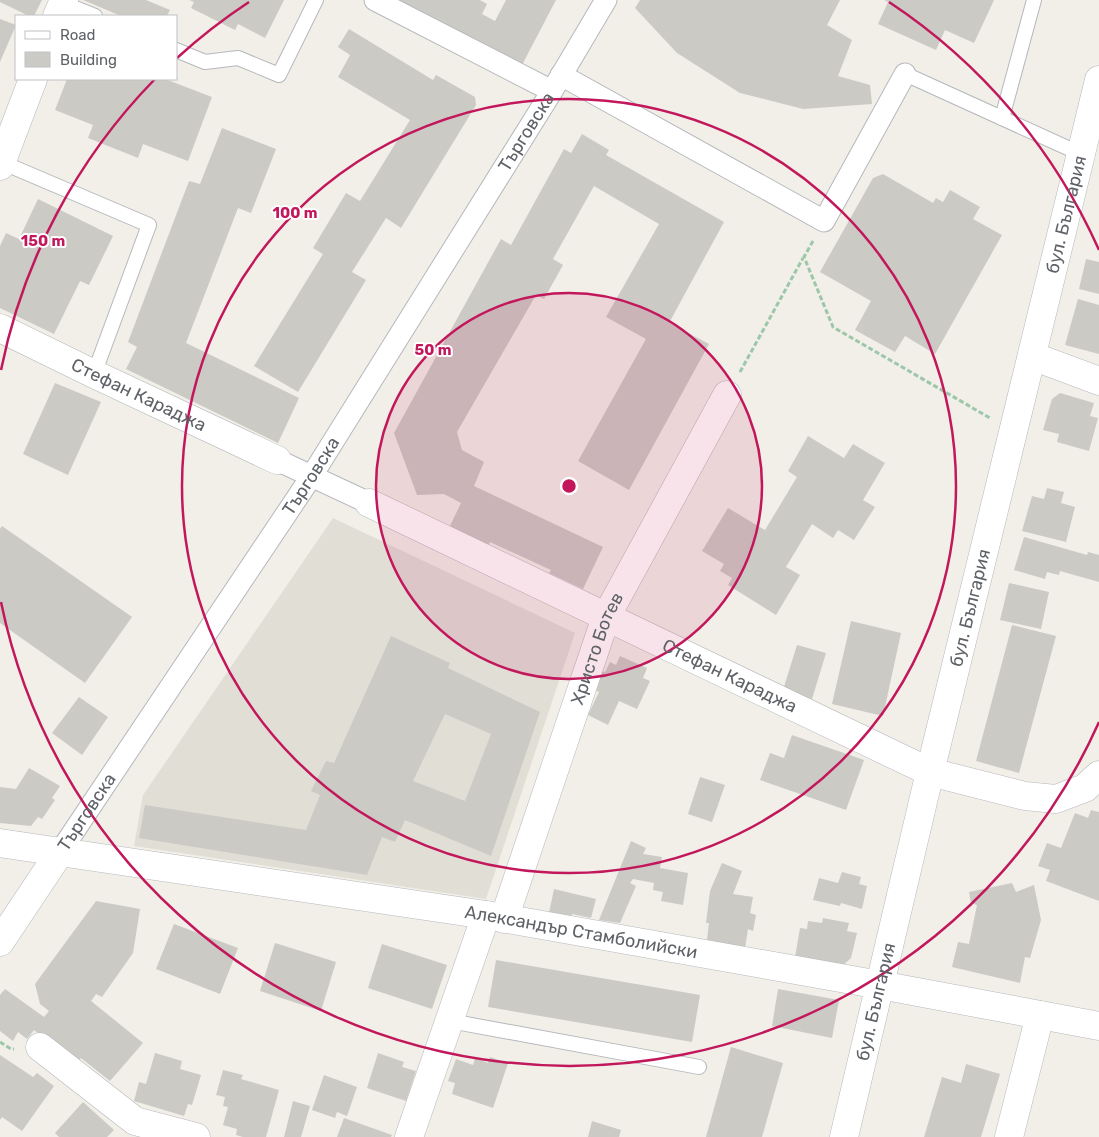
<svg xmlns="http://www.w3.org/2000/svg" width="1099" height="1137" viewBox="0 0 1099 1137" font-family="Rubik,sans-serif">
<rect width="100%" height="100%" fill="#f1efe8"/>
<path fill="#e1ded6" d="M333,518L575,633L486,899L134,846L143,795Z"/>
<g fill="#cccac5" fill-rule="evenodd">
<path d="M0,0H42L34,16H29L0,2Z"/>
<path d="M83,0H146L170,10L167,16H121Z"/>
<path d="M189,0H284L265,38L238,24L235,30L191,8L194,2Z"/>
<path d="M399,0H480L487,4L482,14L495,21L506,0H556L522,65Z"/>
<path d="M640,0H840L827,25L852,40L838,76L870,85L872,104L803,109L740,93L677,53L635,8Z"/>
<path d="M884,0H994L974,43L945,30L936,50L878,24L888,2Z"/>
<path d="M0,19L16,25L0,62Z"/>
<path d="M349,29L433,80L436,75L475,97L476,105L401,228L386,218L352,272L366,280L298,392L254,366L323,254L313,248L346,193L360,201L410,120L338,77L350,55L338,47Z"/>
<path d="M67,79H165L212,97L188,161L143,144L138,158L88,138L93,125L55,110Z"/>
<path d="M222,128L276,149L251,213L238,208L186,343L299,398L278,443L126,369L137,347L128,342L189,181L200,184Z"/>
<path d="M582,134L609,150L606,155L724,222L669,323L709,344L629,490L578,461L646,339L606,317L659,224L594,186L553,259L563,265L544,299L536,295L457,432L462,450L484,462L474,486L603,547L583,589L549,573L551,570L490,542L489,545L450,526L461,503L444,494L417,495L394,433L501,239L511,245L564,149L571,153Z"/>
<path d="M883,174L933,203L936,198L943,202L950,190L980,207L973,219L1002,235L935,354L905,336L895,352L855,330L871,301L820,272L873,178Z"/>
<path d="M38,199L113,236L89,285L80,281L54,334L0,308V246L6,233L19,239Z"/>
<path d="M1086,259L1099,262V294L1079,289Z"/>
<path d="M1078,299L1099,305V354L1065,345Z"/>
<path d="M55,383L101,402L68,475L23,454Z"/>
<path d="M1060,393L1094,403L1090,416L1098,418L1089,451L1057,442L1059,434L1043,430L1052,399Z"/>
<path d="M808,436L844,458L853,444L885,463L863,500L875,507L854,540L838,530L833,538L812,524L786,567L800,575L776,615L728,585L732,578L720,571L724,564L702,551L728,508L765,530L797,477L788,471Z"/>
<path d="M1047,488L1064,492L1061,503L1075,507L1066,542L1022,531L1032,496L1044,499Z"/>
<path d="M2,526L132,617L85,683L0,623V529Z"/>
<path d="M1024,537L1087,555L1088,552L1099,555V582L1060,571L1059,575L1047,572L1045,579L1014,570Z"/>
<path d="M1009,583L1049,592L1041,629L1000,620Z"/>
<path d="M851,621L901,633L883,716L832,704Z"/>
<path d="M1012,625L1056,636L1019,773L976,761Z"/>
<path d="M391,636L450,663L448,668L540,712L491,856L405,820L395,842L382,837L367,875L139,838L145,805L306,830L320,795L311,791L326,761L334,763ZM445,714L491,734L465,801L413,781Z"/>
<path d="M797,645L826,653L812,699L783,690Z"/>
<path d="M620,656L647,668L643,678L650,681L637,709L619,701L608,725L588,715L599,692L591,688L599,670L605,672L610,662L616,665Z"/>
<path d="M79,697L108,717L82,755L52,733Z"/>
<path d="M792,735L864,760L846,810L760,780L770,753L784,758Z"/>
<path d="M29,768L60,786L52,798L55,800L42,819L38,817L31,826L0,823V787L16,789Z"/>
<path d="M700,777L725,785L712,822L688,814Z"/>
<path d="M1091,810L1099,812V901L1046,881L1050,870L1038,866L1047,843L1061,848L1075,813L1088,818Z"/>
<path d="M631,841L646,848L643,854L662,857L660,868L688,873L683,905L661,901L663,892L653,890L654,883L633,879L630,883L636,886L620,923L599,920Z"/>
<path d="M722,863L742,871L733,894L753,897L750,913L756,915L753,931L748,929L745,948L707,940L709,923H706L710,891Z"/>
<path d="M842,872L861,877L859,884L867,886L862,909L841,903L840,906L813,900L819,878L838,883Z"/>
<path d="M1012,883L1016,892L1034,885L1041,920L1030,958L1025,957L1020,983L952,967L958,942L969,944L977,905L971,903L969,892Z"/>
<path d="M554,889L596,899L591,918L572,914L571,918L549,913Z"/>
<path d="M96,901L140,909L133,953L102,997L96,994L91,1001L143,1043L110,1081L81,1058L77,1063L34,1030L27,1039L18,1032L13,1041L0,1031V995L5,989L44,1017L49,1011L40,1004L35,984Z"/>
<path d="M823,918L849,923L847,931L857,933L851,958L842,966L795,957L800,928L807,929L808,921L822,923Z"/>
<path d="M174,924L238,948L220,994L156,969Z"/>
<path d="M275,943L336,962L321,1011L260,991Z"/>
<path d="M382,944L447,965L432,1009L368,988Z"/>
<path d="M496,960L700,995L692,1042L488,1007Z"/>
<path d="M778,989L839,1000L832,1038L772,1026Z"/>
<path d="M731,1047L783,1063L762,1137H706Z"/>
<path d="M155,1053L182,1061L180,1069L201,1075L192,1105L188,1104L184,1116L134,1101L139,1082L146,1084Z"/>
<path d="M378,1053L404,1062L402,1067L416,1071L406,1101L367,1088Z"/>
<path d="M0,1055L33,1077L37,1073L54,1086L22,1131L2,1117L0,1120Z"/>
<path d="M490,1057L508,1063L493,1108L452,1094L455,1083L448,1081L456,1059L473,1065L475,1058L488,1063Z"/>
<path d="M966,1064L1000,1074L981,1137H924L942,1077L961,1083Z"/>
<path d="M223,1070L243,1075L241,1079L279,1090L266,1137H243L236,1135L237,1129L223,1125L228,1107L223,1106L225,1097L216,1095Z"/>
<path d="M324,1075L357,1087L347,1116L337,1112L335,1118L312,1110Z"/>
<path d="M293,1101L310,1106L301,1137H284Z"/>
<path d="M83,1102L114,1130L107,1137H59L55,1133Z"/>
<path d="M344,1118L392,1135L391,1137H337Z"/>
<path d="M592,1121L621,1130L619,1137H588Z"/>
</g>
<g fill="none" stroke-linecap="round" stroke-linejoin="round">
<defs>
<g id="service">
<path d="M63,3L95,16"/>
<path d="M176,50L205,62L238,58L279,75L316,0"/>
<path d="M905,74L1081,154"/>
<path d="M1002,118L1034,0"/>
<path d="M1,162L149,225L94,374"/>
<path d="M450,1021L699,1067"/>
</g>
<g id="pedestrian">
<path d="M375,0L552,91"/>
<path d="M561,75L824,221L905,74"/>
<path d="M277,460L369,503"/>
<path id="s1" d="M60,852L311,477L552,91L606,0"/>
</g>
<g id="minor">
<path d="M57,16L64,0"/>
<path d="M0,166L33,79"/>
<path id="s2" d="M0,328L94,374L277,460"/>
<path d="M1032,356L1099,381"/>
<path id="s3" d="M369,503L930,772L1025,796L1056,799L1085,788L1099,775"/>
<path id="s4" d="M0,843L486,915L880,985L1099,1026"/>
<path id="s5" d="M504,919L606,617L727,395"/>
<path d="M40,1047L135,1121L196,1137"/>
<path d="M409,1137L486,915"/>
<path d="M1009,1137L1040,1015"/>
</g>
<g id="tertiary">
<path d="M0,942L60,852"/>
<path id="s6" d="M844,1137L930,772L1099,80"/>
</g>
</defs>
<use href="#service" stroke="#b5b8bc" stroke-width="16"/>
<use href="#pedestrian" stroke="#b5b8bc" stroke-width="23"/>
<use href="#minor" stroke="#b5b8bc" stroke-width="29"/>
<use href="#tertiary" stroke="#b5b8bc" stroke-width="29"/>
<g stroke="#9cc7a9" stroke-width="3" stroke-dasharray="5 2.5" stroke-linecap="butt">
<path d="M813,241L804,257L833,327L990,418"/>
<path d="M740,372L803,258"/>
<path d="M0,1042L11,1049H14"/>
</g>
<use href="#service" stroke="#fff" stroke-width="14"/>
<use href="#pedestrian" stroke="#fff" stroke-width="21"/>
<use href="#minor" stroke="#fff" stroke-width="28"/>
<use href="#tertiary" stroke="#fff" stroke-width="28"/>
</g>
<circle cx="569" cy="486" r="193" fill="#c2185b" fill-opacity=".12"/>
<g fill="none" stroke="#c2185b" stroke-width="2.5">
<circle cx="569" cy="486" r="193"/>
<circle cx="569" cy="486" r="387"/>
<path d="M1099 722A580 580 0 0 1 1 602M1 370A580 580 0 0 1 155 79M177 58A580 580 0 0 1 249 2M889 2A580 580 0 0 1 1099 250"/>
</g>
<g text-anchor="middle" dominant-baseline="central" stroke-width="4" stroke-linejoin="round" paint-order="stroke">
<g font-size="18" fill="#5f6368" stroke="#fff">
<text stroke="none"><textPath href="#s1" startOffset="858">Търговска</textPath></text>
<text stroke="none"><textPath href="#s6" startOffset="949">бул. България</textPath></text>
<text stroke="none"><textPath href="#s2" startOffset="154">Стефан Караджа</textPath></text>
<text stroke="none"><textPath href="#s1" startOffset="452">Търговска</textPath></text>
<text stroke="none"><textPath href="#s6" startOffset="544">бул. България</textPath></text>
<text stroke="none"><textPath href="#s5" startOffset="286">Христо Ботев</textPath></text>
<text stroke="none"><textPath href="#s3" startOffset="400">Стефан Караджа</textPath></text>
<text stroke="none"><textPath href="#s1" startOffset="48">Търговска</textPath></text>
<text stroke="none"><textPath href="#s4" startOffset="588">Александър Стамболийски</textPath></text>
<text stroke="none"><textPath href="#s6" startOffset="139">бул. България</textPath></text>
</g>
</g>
<circle cx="569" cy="486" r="8" fill="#c2185b" stroke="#fff" stroke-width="2.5"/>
<g font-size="15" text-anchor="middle" font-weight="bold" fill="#c2185b" stroke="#fff" stroke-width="4" stroke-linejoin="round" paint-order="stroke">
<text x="295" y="218">100 m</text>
<text x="43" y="246">150 m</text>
<text x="433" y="355">50 m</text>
</g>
<rect x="15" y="15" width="162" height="65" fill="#ffffff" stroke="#bfc1c3"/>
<rect x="25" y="31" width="25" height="8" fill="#ffffff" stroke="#bfc1c3"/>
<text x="60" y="40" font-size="15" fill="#5f6368">Road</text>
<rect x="25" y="52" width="25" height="15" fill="#cccac5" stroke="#bfc1c3"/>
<text x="60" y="65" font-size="15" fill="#5f6368">Building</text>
</svg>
